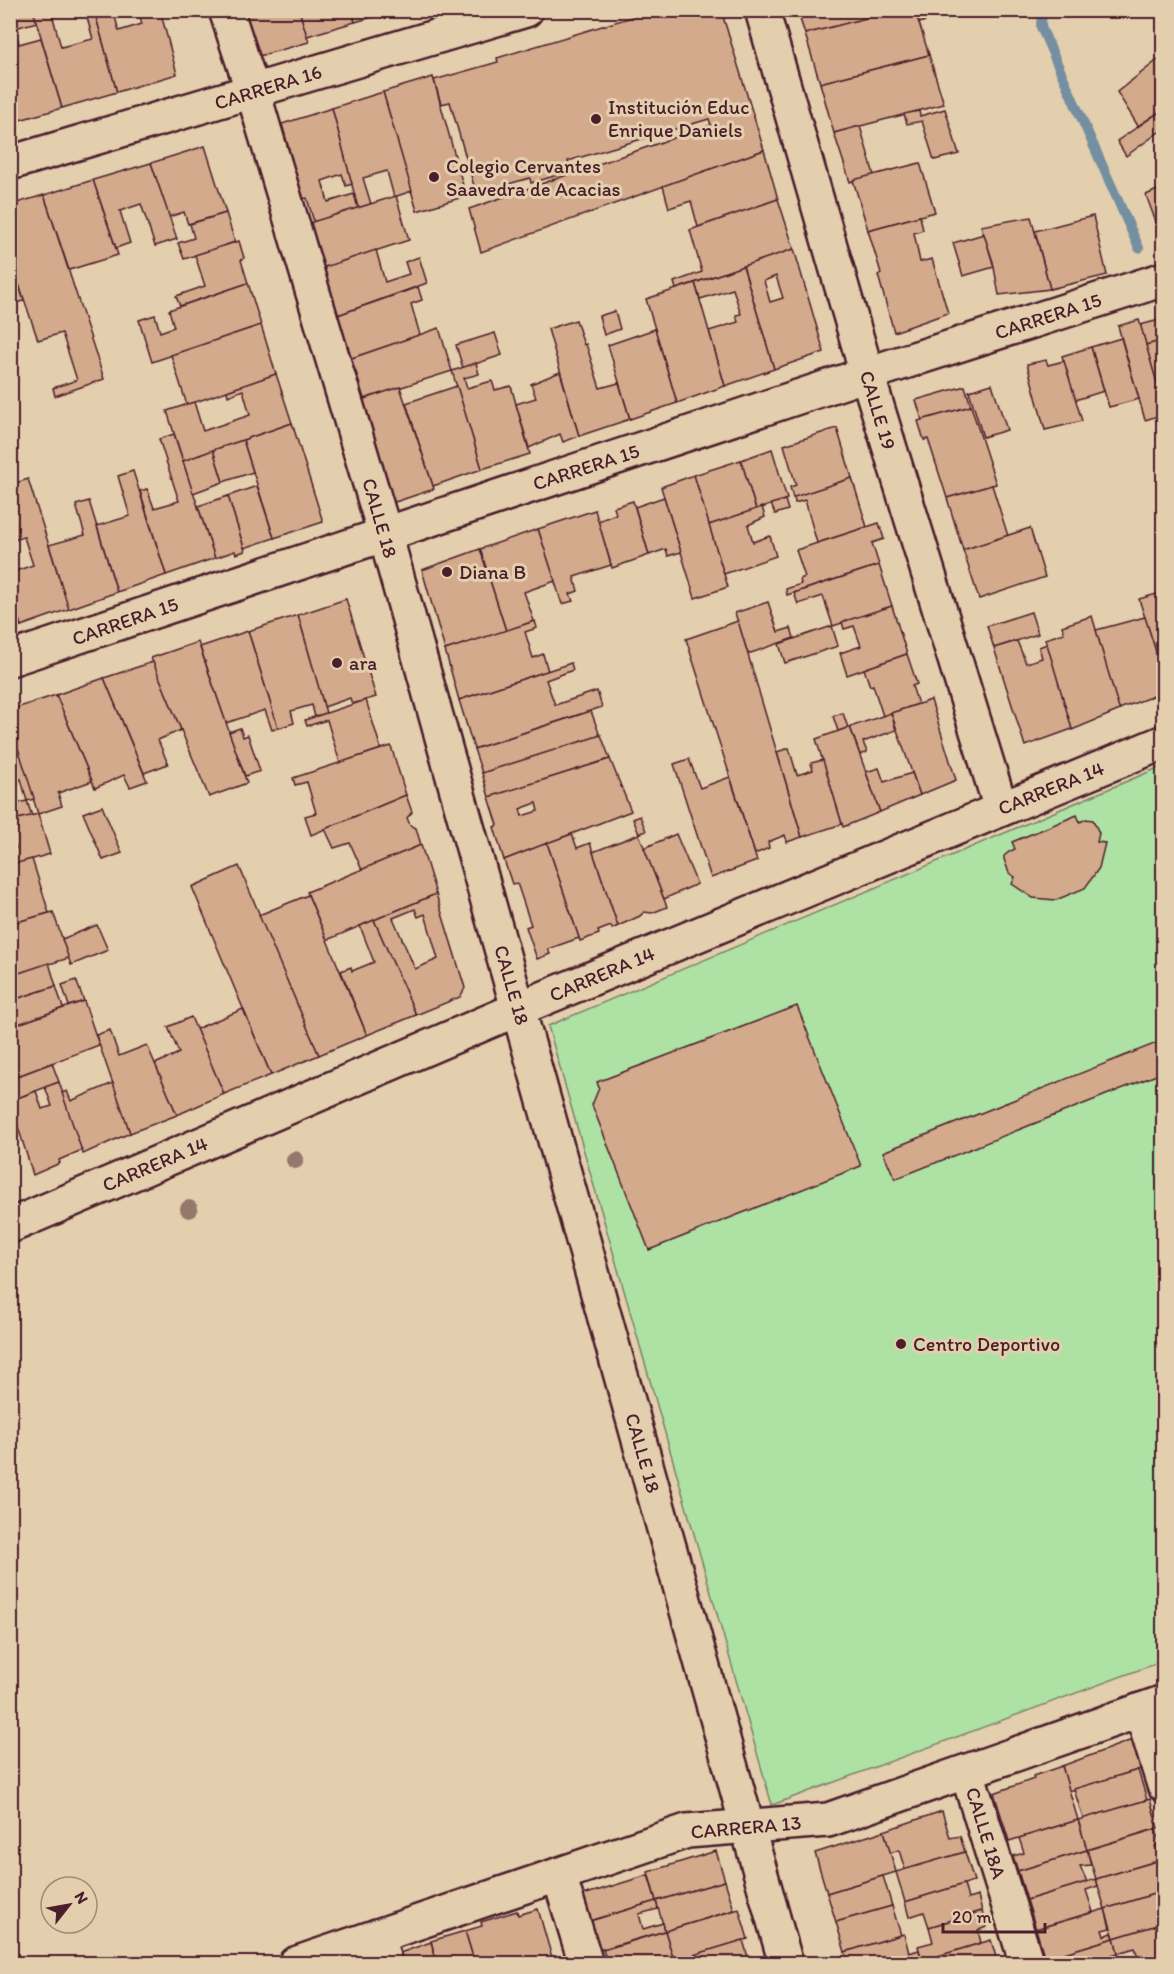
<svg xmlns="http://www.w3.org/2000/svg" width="1174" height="1974" viewBox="0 0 1174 1974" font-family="Itim,sans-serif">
<rect width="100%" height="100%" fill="#e3cead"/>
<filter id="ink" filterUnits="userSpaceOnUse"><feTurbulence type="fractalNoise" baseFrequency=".0167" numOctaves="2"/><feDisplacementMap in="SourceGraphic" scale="12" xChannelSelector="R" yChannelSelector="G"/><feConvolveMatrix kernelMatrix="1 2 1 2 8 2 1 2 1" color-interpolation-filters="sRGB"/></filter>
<g filter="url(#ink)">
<path fill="#ade2a4" stroke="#7c8068" stroke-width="1.5" d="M1163,766V1661L772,1805L548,1026Z"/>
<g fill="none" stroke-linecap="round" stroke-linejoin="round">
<path stroke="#758fa2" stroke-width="10" d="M1042,10L1041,27L1139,248"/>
</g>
<g fill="#d4aa8c" stroke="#4a1f2b" stroke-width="1.5" fill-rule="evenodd">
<path d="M16,10H33L37,22L15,28L19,44L41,38L62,108L16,121L10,100V12Z"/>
<path d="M33,10H51L61,47L93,39L85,10H94L117,92L62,108Z"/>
<path d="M94,10H113L119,31L142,24L138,10H160L177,74L117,92Z"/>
<path d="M239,10H299L309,42L252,58Z"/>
<path d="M299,10H352L355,22L307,36Z"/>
<path d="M352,10H397L355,22Z"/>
<path d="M655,10H721L764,150L481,252L469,209L711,125L709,119L568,161L571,171L565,173L531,183L530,178L476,193L450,102L441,104L434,80L498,62L497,58Z"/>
<path d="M797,10H878L880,15L805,34Z"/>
<path d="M897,10H915L929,55L820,83L805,34Z"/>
<path d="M915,10H934L936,18L919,23Z"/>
<path d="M929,55L944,104L834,133L820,83Z"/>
<path d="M1164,55V109L1138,126L1117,92Z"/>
<path d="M433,77L466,196L417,211L383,92Z"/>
<path d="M383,92L412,191L394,197L387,171L363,178L371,204L358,208L332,108Z"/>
<path d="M332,108L352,184L346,186L342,174L322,181L328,202L354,194L358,208L314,222L307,198L302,199L282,124Z"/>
<path d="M945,109L959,154L934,160L922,121L907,124L904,114L919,111L920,116Z"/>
<path d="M1164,109V132L1162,130L1126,156L1117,141Z"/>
<path d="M860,126L874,175L850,182L834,133Z"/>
<path d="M205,146L226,213L188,224L184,212L169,217L151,163Z"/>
<path d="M764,150L778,199L698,227L691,201L669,208L663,186Z"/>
<path d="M151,163L177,239L155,246L141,204L120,211L130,243L116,248L93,180Z"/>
<path d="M920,163L935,212L868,230L853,180Z"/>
<path d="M93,180L118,255L69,270L44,195Z"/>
<path d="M1164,187V223L1157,225L1146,195Z"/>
<path d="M44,195L104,379L55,396L53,388L77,380L62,333L38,340L10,258V205Z"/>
<path d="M396,196L409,240L322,268L309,223Z"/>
<path d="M778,199L794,249L676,289L674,282L702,272L690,230Z"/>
<path d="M226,213L235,242L184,259L178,243L194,238L190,224Z"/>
<path d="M920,216L923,230L914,233L920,262L932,259L948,313L894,332L878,275L881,273L868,230Z"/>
<path d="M1093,216L1107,275L1050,289L1035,231Z"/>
<path d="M1031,217L1050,289L999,295L993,262L981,226Z"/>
<path d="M984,234L994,267L963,276L953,243Z"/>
<path d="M239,241L244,258L241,260L248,283L180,306L176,296L205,286L195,255Z"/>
<path d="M794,249L824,352L774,369L743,266ZM776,276L783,298L770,302L764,281Z"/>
<path d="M376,250L385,282L409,274L405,262L419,257L427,283L335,316L322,268Z"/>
<path d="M10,258L24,301L10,304Z"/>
<path d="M743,266L774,369L725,386L709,331L738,322L736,315L741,314L733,289L700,299L695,283Z"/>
<path d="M248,283L261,325L152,362L139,320L155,315L160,332L174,327L169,310Z"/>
<path d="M695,283L725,386L677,403L646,299Z"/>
<path d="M418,287L422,300L411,304L420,335L349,359L335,316Z"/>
<path d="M615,311L620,329L604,335L599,316Z"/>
<path d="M1163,319L1164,340L1146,345L1140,325Z"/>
<path d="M576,320L584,345L586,344L600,388L619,383L630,419L579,436L548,329Z"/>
<path d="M1139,320L1164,406V414L1145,420L1118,326Z"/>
<path d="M261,325L276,374L187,405L171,355Z"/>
<path d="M439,328L452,371L364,399L356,372H353L349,359Z"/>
<path d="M655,329L677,403L630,419L608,345Z"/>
<path d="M495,333L502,355L463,368L456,345Z"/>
<path d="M1121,338L1139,399L1109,407L1091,347Z"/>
<path d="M1164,340V389L1159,390L1146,345Z"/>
<path d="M1091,347L1104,391L1075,400L1062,356Z"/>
<path d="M1046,360L1048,365L1064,361L1082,421L1045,430L1027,364Z"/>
<path d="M476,363L479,374L464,378L467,388L492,381L495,390L511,386L530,454L482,469L452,371Z"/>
<path d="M560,372L579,436L563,442L560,434L529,448L516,404L536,398L531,384Z"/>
<path d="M276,374L292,423L183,461L167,411L194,402L203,431L250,415L243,390L228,396L227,391Z"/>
<path d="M992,384L1007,430L983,437L969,391Z"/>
<path d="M457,386L482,469L433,486L406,403Z"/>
<path d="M965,386L971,406L922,420L916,400Z"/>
<path d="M400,387L434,489L392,503L358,401Z"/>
<path d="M971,406L996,484L947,498L928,439L924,440L918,421Z"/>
<path d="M292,423L323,522L274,538L243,440Z"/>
<path d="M837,428L852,478L793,498L790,487L796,485L784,445Z"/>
<path d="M174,434L215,558L166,575L140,491L147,489L154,508L179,501L159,439Z"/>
<path d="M243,440L253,472L223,482L213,450Z"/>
<path d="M772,449L787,499L756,510L741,460Z"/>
<path d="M213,450L223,482L193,493L183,461Z"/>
<path d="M741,460L756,510L709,525L694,475Z"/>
<path d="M133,471L166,575L117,592L97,526L130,516L118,476Z"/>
<path d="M694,475L728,587L695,598L661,487Z"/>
<path d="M852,478L867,527L817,543L805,500L795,503L794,497Z"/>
<path d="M28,479L69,609L21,626L10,593V573L33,565L24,537L10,541V485Z"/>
<path d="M992,485L1008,536L963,550L947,498Z"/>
<path d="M257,486L274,538L244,548L228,496Z"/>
<path d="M228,496L245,551L236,554L235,551L215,558L198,506Z"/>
<path d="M664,497L681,552L668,556L666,549L649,555L635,507Z"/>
<path d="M785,500L788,510L775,514L771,504Z"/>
<path d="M89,501L117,592L69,609L49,545L85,535L76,505Z"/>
<path d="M633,501L649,555L612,568L598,521L616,514L614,507Z"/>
<path d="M762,507L765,517L748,525L753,542L770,536L776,556L724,574L709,525Z"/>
<path d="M595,510L611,565L574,577L578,591L570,594L573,601L562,604L538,529Z"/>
<path d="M879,523L884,539L872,543L879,565L787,595L786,589L801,584L800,579L805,577L796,550Z"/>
<path d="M1030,528L1045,577L979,599L963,550Z"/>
<path d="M538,529L555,581L524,592L534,621L506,631L480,549Z"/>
<path d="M480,549L506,631L445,650L422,570Z"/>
<path d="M879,565L892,606L833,626L823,596L798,604L794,593Z"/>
<path d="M1164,592V677L1139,599Z"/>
<path d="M10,593L21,626L10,629Z"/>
<path d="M346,599L376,697L352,704L350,698L324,707L298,615Z"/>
<path d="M768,602L778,632L791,628L794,638L748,654L735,613Z"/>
<path d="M892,606L907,654L847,675L840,653L861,646L854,626L844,629L842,622Z"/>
<path d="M1031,612L1038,634L994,648L987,626Z"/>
<path d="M298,615L326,713L315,717L312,705L291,711L294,723L278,728L248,631Z"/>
<path d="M1092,616L1120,710L1072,730L1045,639L1064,633L1062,626Z"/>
<path d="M1145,617L1164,677V692L1119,709L1096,630Z"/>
<path d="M535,621L537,628L525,632L533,658L543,654L548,671L459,700L445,650Z"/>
<path d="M738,621L802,837L787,842L785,835L768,842L769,848L755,854L686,639Z"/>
<path d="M832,626L838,646L785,663L779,644Z"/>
<path d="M248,631L278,728L272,730L265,710L226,723L200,647Z"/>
<path d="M1017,641L1026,663L1042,658L1039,647L1047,644L1072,729L1025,746L994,648Z"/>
<path d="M198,642L247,783L209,797L151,658Z"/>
<path d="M907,654L917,684L912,686L918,704L883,716L873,685L870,686L864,669Z"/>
<path d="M153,662L181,730L158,740L168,764L144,773L104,678Z"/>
<path d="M571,663L573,670L546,680L555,705L597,691L602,707L474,749L459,700Z"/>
<path d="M104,678L147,781L130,787L124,775L95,788L56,695Z"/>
<path d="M56,695L92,781L58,793L62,806L38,814L10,723V710Z"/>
<path d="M366,700L381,749L340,763L327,720L307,726L305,720Z"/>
<path d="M931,700L956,780L920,795L891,713Z"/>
<path d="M591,711L600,736L482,773L474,749Z"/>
<path d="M843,713L848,728L838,731L833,716Z"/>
<path d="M891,713L896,730L863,742L867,752L860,755L850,727Z"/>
<path d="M10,723L34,798V799L27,801L21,779L10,782Z"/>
<path d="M850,727L880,812L843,827L816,739Z"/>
<path d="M240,728L243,737L248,735L260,771L245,776L229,732Z"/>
<path d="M601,735L610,759L489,797L482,773Z"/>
<path d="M391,746L406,795L311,835L305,816L316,813L307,782L295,785L293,778Z"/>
<path d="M789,748L797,775L813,770L811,763L823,760L842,824L802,837L777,752Z"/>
<path d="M610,759L631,811L504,860L494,827L498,825L489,797ZM536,803L538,811L522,816L520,809Z"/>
<path d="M689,759L700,788L730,777L757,861L711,878L674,764Z"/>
<path d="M879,768L884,782L912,773L920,795L880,812L866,772Z"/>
<path d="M406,795L412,812L407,818L410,825L416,828L421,845L362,870L350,843L334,848L325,829Z"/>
<path d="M27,801L32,816L10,821V805Z"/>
<path d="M102,806L122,853L103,860L83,813Z"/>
<path d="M38,814L50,854L16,864L11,849L16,848L10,834V821Z"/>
<path d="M1077,815L1080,822L1086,819L1093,820L1099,833L1097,842L1105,843L1099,868L1085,888L1056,900L1033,898L1012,884L1015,877L1009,873L1004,859V856L1009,852L1015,849L1012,842Z"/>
<path d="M640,816L646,831L639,834L633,819Z"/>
<path d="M572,834L577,848L590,843L618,926L612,929L611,926L598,931L599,934L580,941L547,843Z"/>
<path d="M639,834L667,907L652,913L644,912L640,916L618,926L593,852Z"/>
<path d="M676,834L697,884L664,899L644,848Z"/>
<path d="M547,843L579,938L548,949L550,954L537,959L526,927L531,925L517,883L512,884L504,860Z"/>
<path d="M421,845L436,894L327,940L307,892Z"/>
<path d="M32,859L49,913L10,924V865Z"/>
<path d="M239,866L319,1055L271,1075L192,887Z"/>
<path d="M436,894L465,988L460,997L416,1015L374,920ZM415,909L418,917L425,914L438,959L415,969L393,918Z"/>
<path d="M308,895L367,1035L319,1055L259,915Z"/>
<path d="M53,912L69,958L10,976V924Z"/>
<path d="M374,920L416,1015L367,1035L341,971L351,967L352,971L374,962L360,926Z"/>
<path d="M97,925L108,950L71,965L62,939Z"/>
<path d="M49,963L56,986L10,1001V976Z"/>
<path d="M76,980L84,1001L69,1006L62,985Z"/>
<path d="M56,986L63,1008L10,1027V1001Z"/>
<path d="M84,1001L99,1045L10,1079V1027Z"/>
<path d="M797,1006L861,1166L649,1250L592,1105L599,1088L597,1082Z"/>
<path d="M243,1009L271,1075L224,1094L196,1029Z"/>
<path d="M191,1017L224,1094L177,1115L155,1064L179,1053L168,1027Z"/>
<path d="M110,1030L119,1056L147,1045L177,1115L130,1133L96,1035Z"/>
<path d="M1164,1040V1072L895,1179L883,1152Z"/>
<path d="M52,1063L59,1082L10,1101V1079Z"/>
<path d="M59,1082L82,1150L59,1160L60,1163L33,1175L10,1101L36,1091L42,1109L52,1106L45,1087Z"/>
<path d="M113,1083L130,1133L83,1154L62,1093L67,1091L71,1101Z"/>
<path d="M1132,1740L1141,1769L1069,1791L1062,1766Z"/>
<path d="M1062,1766L1078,1820L1009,1841L994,1793L1034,1779L1033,1776Z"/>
<path d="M1138,1770L1147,1800L1083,1819L1074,1789Z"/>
<path d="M1150,1799L1158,1828L1087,1850L1078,1820Z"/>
<path d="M942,1811L950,1838L960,1836L965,1852L905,1870L899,1850L890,1853L884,1831Z"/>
<path d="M1078,1820L1087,1850L1018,1871L1013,1856L1024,1853L1019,1838Z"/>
<path d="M1156,1829L1160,1844L1155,1846L1160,1860L1096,1879L1087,1850Z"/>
<path d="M884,1831L896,1872L827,1893L815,1853Z"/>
<path d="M1087,1850L1091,1865L1080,1866L1087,1882L1027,1900L1018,1871Z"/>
<path d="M716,1851L725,1881L656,1901L648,1872Z"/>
<path d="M965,1852L974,1881L905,1902L896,1872Z"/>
<path d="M1164,1859V1891L1105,1909L1096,1879Z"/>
<path d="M648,1875L656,1901L587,1922L580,1896Z"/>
<path d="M883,1876L892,1906L836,1922L827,1893Z"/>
<path d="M1096,1879L1098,1886L1086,1890L1093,1912L1036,1929L1027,1900Z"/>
<path d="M725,1881L734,1910L665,1931L656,1901Z"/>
<path d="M964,1884L968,1899L978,1896L982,1911L929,1927L924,1912L909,1917L905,1902Z"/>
<path d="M1164,1891V1923L1114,1938L1105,1909Z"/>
<path d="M656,1901L658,1909L639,1914L643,1929L663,1923L665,1931L596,1951L587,1922Z"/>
<path d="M892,1906L901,1935L845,1952L836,1922Z"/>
<path d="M538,1909L553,1961L545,1964H475L465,1931L482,1926L481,1922L517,1911L518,1915Z"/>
<path d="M739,1909L748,1939L674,1961L665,1931Z"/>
<path d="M1105,1909L1110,1928L1102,1930L1104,1936L1112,1933L1114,1938L1045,1959L1036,1929Z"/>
<path d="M982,1911L987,1927L978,1930L981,1943L922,1961L918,1946L933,1942L929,1927Z"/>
<path d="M1164,1923V1955L1140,1963L1135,1948L1118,1953L1114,1938Z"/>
<path d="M465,1931L475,1964H437L431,1941Z"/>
<path d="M665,1931L674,1961L664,1964H608L603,1950Z"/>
<path d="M904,1934L909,1953L919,1950L922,1961L914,1964H848L845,1952Z"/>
<path d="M1114,1938L1118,1953L1108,1956L1110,1964H1046L1045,1959Z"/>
<path d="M743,1940L750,1964H675L674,1961Z"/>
<path d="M991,1940L998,1964H923L922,1961Z"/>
<path d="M431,1942L437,1964H400L397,1954Z"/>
<path d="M1164,1955V1964H1137Z"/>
</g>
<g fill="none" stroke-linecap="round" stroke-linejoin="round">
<defs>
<g id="minor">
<path d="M762,10L867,374L1001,809"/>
<path d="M10,163L526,10"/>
<path d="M10,659L867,374L1164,279"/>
<path d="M10,1226L518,1009L1164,742"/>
<path d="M1141,1710L1164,1785"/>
<path d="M967,1772L1027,1964"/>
<path d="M559,1875L586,1964"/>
<path d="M377,1936L385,1964"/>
<path d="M295,1964L687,1831L828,1820L1164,1702"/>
</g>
<path id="tertiary" d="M226,10L253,92L385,534L786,1964"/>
</defs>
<use href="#minor" stroke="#4a1f2b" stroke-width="38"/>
<use href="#tertiary" stroke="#4a1f2b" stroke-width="38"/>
<use href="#minor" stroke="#e3cead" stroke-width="33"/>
<use href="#tertiary" stroke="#e3cead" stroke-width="33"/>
</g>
<g fill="#94786c">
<circle cx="295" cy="1160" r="9"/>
<circle cx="189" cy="1209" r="9"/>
</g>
</g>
<g fill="#4a1f2b" stroke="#e3cead" stroke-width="2">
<circle cx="596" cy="119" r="6"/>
<circle cx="434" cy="177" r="6"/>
<circle cx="447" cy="572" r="6"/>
<circle cx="337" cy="663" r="6"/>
<circle cx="901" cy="1344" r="6"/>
</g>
<g text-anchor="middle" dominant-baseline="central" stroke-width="6" stroke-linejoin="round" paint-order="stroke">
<g font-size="20" fill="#4a1f2b" stroke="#e3cead">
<text transform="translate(268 87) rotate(-17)">CARRERA 16</text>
<text transform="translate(1048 316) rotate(-18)">CARRERA 15</text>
<text transform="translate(878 410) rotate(73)">CALLE 19</text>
<text transform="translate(586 467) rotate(-18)">CARRERA 15</text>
<text transform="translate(380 518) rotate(74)">CALLE 18</text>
<text transform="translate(125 621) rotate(-19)">CARRERA 15</text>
<text transform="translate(1051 788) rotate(-22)">CARRERA 14</text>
<text transform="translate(602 974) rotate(-23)">CARRERA 14</text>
<text transform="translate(512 985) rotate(74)">CALLE 18</text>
<text transform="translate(155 1164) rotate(-23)">CARRERA 14</text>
<text transform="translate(643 1453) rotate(74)">CALLE 18</text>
<text transform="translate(746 1827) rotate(-5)">CARRERA 13</text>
<text transform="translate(986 1833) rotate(73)">CALLE 18A</text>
</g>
<g font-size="20" fill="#4a1f2b" stroke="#e3cead" text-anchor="start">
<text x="608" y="107">Institución Educ<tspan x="608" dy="23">Enrique Daniels</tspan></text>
<text x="446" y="166">Colegio Cervantes<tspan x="446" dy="23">Saavedra de Acacias</tspan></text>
<text x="459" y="572">Diana B</text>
<text x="349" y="663">ara</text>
<text x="913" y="1344">Centro Deportivo</text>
</g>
</g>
<rect width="1174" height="1974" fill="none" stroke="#e3cead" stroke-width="36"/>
<rect x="18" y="18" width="1138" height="1938" fill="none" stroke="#4a1f2b" stroke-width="2" filter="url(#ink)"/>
<g transform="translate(69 1905) rotate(59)"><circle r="28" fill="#e3cead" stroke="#a68879" stroke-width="1.5"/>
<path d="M0-4.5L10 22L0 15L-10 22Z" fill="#4a1f2b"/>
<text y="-9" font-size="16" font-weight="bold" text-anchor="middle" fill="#4a1f2b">N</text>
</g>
<path d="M943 1923v9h102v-9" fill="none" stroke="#4a1f2b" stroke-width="3"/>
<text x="952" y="1923" font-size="18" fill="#4a1f2b" stroke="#e3cead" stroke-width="4.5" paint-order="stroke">20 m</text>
</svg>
